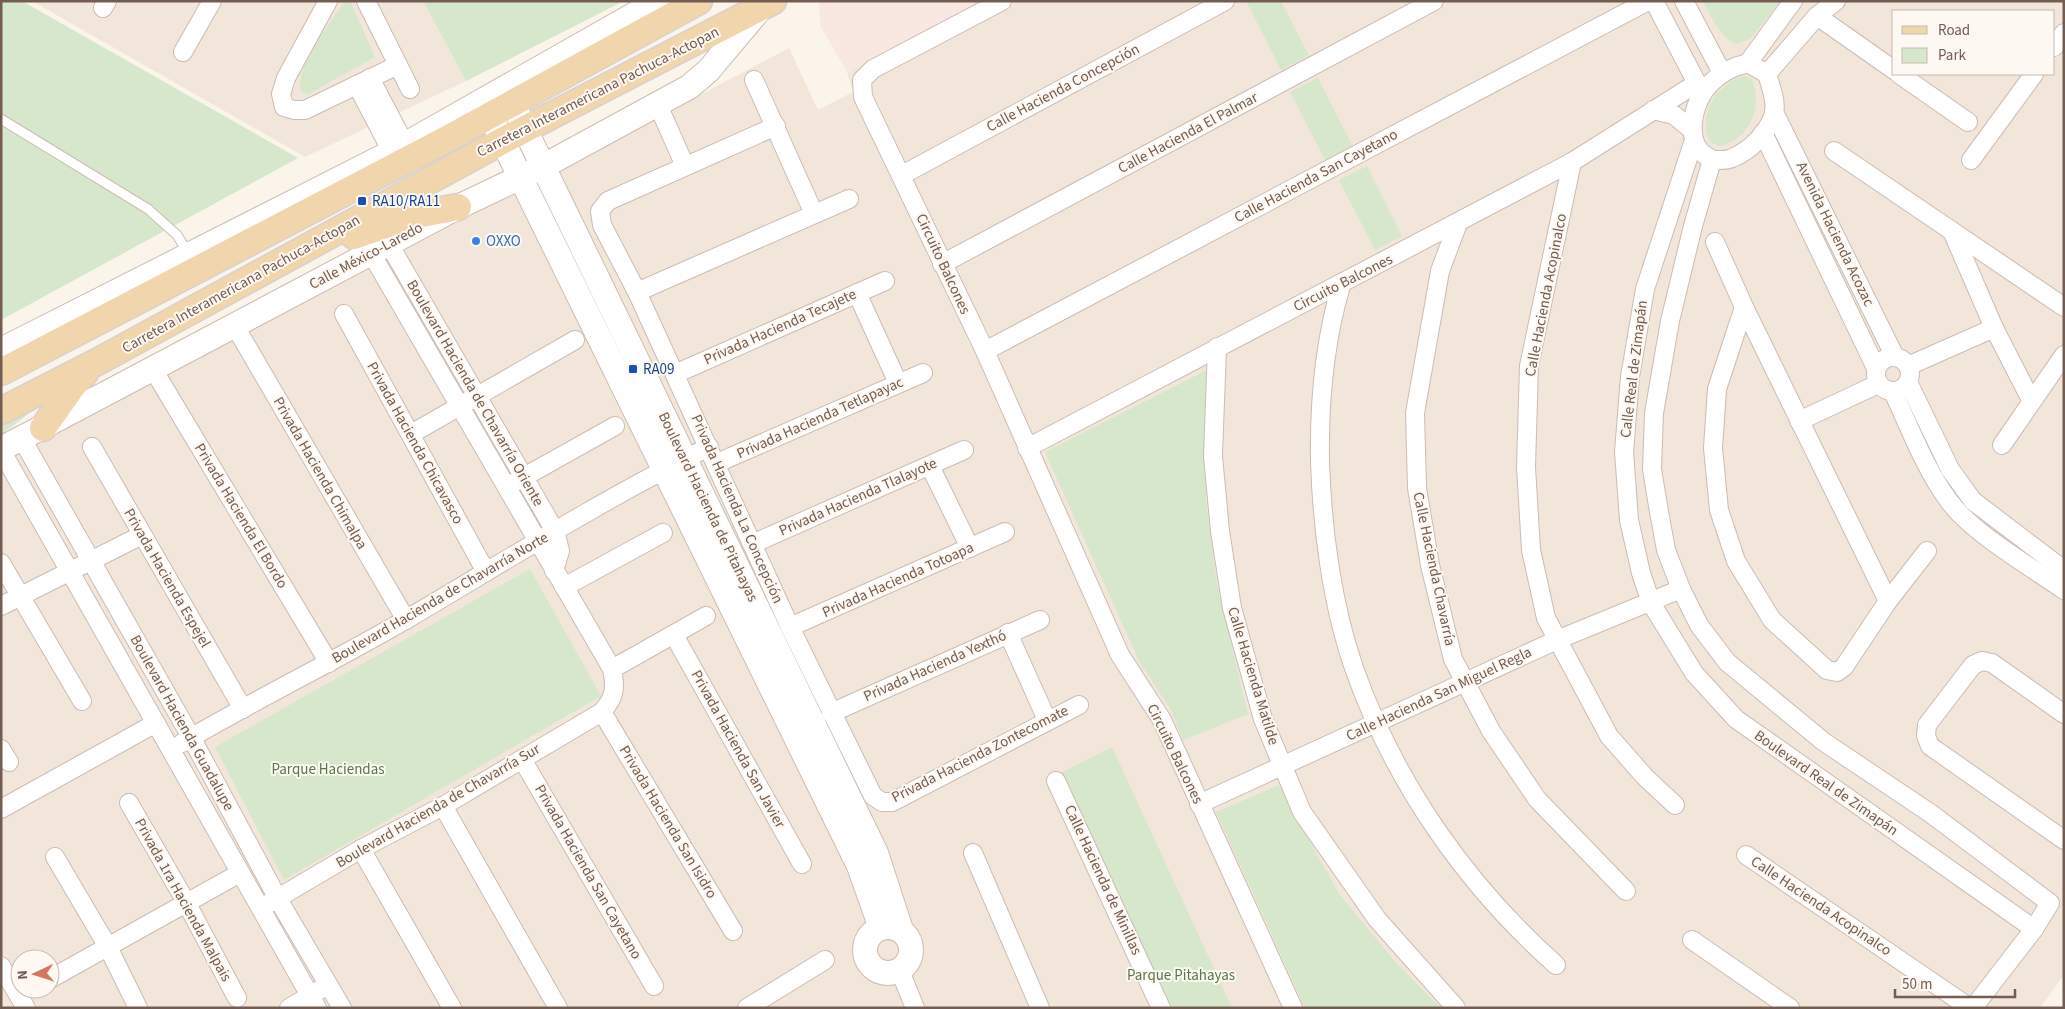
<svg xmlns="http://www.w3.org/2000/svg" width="2065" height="1009" viewBox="0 0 2065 1009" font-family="'Source Sans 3',sans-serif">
<rect width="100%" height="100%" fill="#fbf4eb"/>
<g fill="#f2e6db" fill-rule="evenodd">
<path d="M32,1H423L466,81L305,157Z"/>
<path d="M982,1H2064V975L2040,1008H1V462L789,48L818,110L853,92L847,72ZM1894,11H2054V74H1894ZM20,959H50V989H20Z"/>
</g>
<path fill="#f9e7e1" d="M819,1H982L847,72L820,25Z"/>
<g fill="#d7e7cb">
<path d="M1,1H22L298,158L1,320Z"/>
<path d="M345,1H350L375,57L307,95L300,90C298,59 329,26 345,1Z"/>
<path d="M423,1H624L466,81Z"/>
<path d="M1246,1H1281L1309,56L1281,70Z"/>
<path d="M1703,1H1781L1750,39L1736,44C1719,36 1712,18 1703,1Z"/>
<path d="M1744,76L1752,79C1763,108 1750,139 1719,146L1710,142C1697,115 1716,84 1744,76Z"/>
<path d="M1318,78L1353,147L1326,162L1290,92Z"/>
<path d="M1367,166L1402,236L1375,250L1339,180Z"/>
<path d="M1209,369L1206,388V499L1217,585L1248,714L1183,740L1171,710L1139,661L1045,452Z"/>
<path d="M36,408L1,435V420Z"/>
<path d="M530,569L601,696L284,880L215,747Z"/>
<path d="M1112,747L1232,1008H1160L1062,772Z"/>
<path d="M1279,785L1339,894L1398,965L1441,1008H1305L1216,812Z"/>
</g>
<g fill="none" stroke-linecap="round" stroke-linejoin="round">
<defs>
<path id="lane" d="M1,119L148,209L177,235L188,253"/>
<g id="street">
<path d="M328,1L286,78L281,94L284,107L294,110H305L398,65"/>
<path d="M366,1L410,89"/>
<path d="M1002,1L873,69L862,80L863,97L985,351L1120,655L1162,720L1293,1008"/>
<path d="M1654,1L1702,93"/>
<path d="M1684,1L1722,73"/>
<path d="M103,8L107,1"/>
<path d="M1817,16L1894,70"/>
<path d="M2054,47L2064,33"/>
<path d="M183,52L212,1"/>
<path d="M1748,63L1767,74C1770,85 1777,101 1774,113C1769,132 1750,151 1732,158C1726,161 1719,160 1712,160C1708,157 1703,154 1700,151C1693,143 1692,131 1693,121C1697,90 1718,70 1748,63Z"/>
<path d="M1748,63L1793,1"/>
<path d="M1767,74L1817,16L1836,1"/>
<path d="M1899,74L1968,122"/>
<path d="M370,78L405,145"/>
<path d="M754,80L814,214"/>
<path d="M357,85L392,152"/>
<path d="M658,105L685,166"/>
<path d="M1653,110L1674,115L1692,130"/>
<path d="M1774,112L1895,357"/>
<path d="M776,126L608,201L600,211L602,225L637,292L790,627L873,796L882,802H892L1079,705"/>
<path d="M1763,133L1876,368"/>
<path d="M1694,140L1645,289L1630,377L1624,452L1629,520L1641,573L1651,603L1694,673L1736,719L2034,929"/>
<path d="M1834,151L2064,307"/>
<path d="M1712,160L1693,226L1670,321L1654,413L1652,469L1658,506L1666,550L1681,589L1699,625L1727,662L1824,742L1930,813L2050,903L2034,929L1973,1008"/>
<path d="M1971,160L2034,74"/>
<path d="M1572,162L1529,366L1526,467L1531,550L1546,618L1609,736L1645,777L1675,805"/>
<path d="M902,175L1225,1"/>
<path d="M1458,223L1440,271L1415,413L1417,488L1430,565L1453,659L1491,731L1537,799L1626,891"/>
<path d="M1952,231L1994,328L2031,400"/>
<path d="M1715,242L1744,307L1888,601"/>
<path d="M389,244L555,531L560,551L554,571"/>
<path d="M942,264L1434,1"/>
<path d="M1341,286C1324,343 1319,401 1320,461C1322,528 1332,605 1354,668C1394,782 1466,885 1556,965"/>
<path d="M637,292L849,199"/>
<path d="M857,293L898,383"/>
<path d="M1744,307L1717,389L1713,448L1719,510L1736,561L1772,620L1827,670L1837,672L1844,667L1888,601L1927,551"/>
<path d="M344,314L486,572"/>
<path d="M235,326L406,620"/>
<path d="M1217,347L1213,456L1220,531L1232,608L1263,719L1302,812L1377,919L1456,1008"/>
<path d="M985,351L1648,1"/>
<circle cx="1893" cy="374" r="17"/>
<path d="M1908,366L1994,328"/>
<path d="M153,369L329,663"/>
<path d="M675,374L885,281"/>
<path d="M1908,382L1950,469L1973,501L2064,570"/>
<path d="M1893,392C1910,428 1925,469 1949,501C1971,532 2031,567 2064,590"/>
<path d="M1799,421L1878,384"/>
<path d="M411,434L575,340"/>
<path d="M22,439L191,737L278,899L342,1008"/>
<path d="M2002,445L2064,355"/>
<path d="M92,447L243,709"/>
<path d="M1027,448L1572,162L1697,83"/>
<path d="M1,450L317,1008"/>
<path d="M717,463L923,373"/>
<path d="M930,466L970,548"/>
<path d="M515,482L615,426"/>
<path d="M752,544L964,450"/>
<path d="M1,563L82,701"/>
<path d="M564,587L663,533"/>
<path d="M1,606L142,535"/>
<path d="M790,627L1005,532"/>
<path d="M1008,633L1047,720"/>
<path d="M674,635L802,864"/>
<path d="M612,669L706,616"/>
<path d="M602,712L733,931"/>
<path d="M831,713L1040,620"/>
<path d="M2064,714L1992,663L1982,661L1973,665L1927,725L1926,736L1930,746L2064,840"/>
<path d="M182,743C256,699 333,662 407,619C507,560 605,498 709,447"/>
<path d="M1,749L9,762"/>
<path d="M522,759L654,986"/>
<path d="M1056,781L1161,1008"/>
<path d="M129,803L186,902L237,998"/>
<path d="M1199,804L1557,640L1681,589"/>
<path d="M443,806L558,1008"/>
<path d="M1,809L156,723"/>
<path d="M361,849L452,1008"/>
<path d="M973,853L1040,1008"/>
<path d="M1746,855L1970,1008"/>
<path d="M55,857L108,947L138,1008"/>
<path d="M261,908L361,849L443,806L602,712C615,697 616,688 612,669L371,253"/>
<path d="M1692,940L1790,1008"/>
<path d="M1,966L26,1008"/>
<path d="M900,971L915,1008"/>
<path d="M50,979L240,873"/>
<path d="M289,1008L321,989"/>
<path d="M747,1008L825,960"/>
</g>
<g id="secondary">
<path d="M505,88L876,853L901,930"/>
<path d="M483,101L859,866L881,928"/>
<path d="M1,350L392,152L658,1"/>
<path d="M1,449L458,207L542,167L689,87L708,71L761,8"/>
<circle cx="888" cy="950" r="23"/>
</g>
<g id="primary">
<path d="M354,236L411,216L458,207"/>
<path d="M1,372L447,139L699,1"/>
<path d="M1,411L97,362L504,140L773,1"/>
<path d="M43,428L74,384L85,373"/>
</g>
</defs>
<use href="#lane" stroke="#ccbcb2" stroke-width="11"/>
<use href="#street" stroke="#ccbcb2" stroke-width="20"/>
<use href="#secondary" stroke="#cebdb0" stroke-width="26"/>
<use href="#primary" stroke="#d8d1ce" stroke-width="29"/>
<use href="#lane" stroke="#fff" stroke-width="9"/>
<use href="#street" stroke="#fff" stroke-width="18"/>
<use href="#secondary" stroke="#fff" stroke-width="24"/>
<use href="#primary" stroke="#f1d5ac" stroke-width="26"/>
</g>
<g fill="#1a4fb4" stroke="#fdf8f2" stroke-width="2">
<rect x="357" y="196" width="10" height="10" rx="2.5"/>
<rect x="628" y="364" width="10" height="10" rx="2.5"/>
</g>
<circle fill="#3f7fe0" stroke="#fdf8f2" stroke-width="2" cx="476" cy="241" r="5"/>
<g text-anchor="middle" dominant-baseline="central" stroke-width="4" stroke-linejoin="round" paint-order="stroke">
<g font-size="15" fill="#735c51" stroke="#fdf8f2">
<text transform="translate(1063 88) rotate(-28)">Calle Hacienda Concepción</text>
<text transform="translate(598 92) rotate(-27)">Carretera Interamericana Pachuca-Actopan</text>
<text transform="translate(1188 133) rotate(-28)">Calle Hacienda El Palmar</text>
<text transform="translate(1316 176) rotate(-28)">Calle Hacienda San Cayetano</text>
<text transform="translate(1835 234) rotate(64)">Avenida Hacienda Acozac</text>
<text transform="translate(366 256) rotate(-28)">Calle México-Laredo</text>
<text transform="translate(943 264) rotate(65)">Circuito Balcones</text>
<text transform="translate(1343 283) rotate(-27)">Circuito Balcones</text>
<text transform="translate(241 284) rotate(-29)">Carretera Interamericana Pachuca-Actopan</text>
<text transform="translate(1546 295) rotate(-79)">Calle Hacienda Acopinalco</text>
<text transform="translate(780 327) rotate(-24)">Privada Hacienda Tecajete</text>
<text transform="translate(1634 369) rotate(-83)">Calle Real de Zimapán</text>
<text transform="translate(475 393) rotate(60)">Boulevard Hacienda de Chavarría Oriente</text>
<text transform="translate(820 418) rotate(-24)">Privada Hacienda Tetlapayac</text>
<text transform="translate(415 443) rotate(61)">Privada Hacienda Chicavasco</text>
<text transform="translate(320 473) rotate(60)">Privada Hacienda Chimalpa</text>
<text transform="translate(858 497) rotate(-24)">Privada Hacienda Tlalayote</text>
<text transform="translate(708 507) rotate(64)">Boulevard Hacienda de Pitahayas</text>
<text transform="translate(737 509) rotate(66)">Privada Hacienda La Concepción</text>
<text transform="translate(241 516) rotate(59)">Privada Hacienda El Bordo</text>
<text transform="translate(1434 569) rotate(78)">Calle Hacienda Chavarría</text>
<text transform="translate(167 578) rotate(60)">Privada Hacienda Espejel</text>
<text transform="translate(898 580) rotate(-24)">Privada Hacienda Totoapa</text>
<text transform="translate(440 598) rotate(-30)">Boulevard Hacienda de Chavarría Norte</text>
<text transform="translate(935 666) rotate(-24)">Privada Hacienda Yexthó</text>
<text transform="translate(1253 676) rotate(73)">Calle Hacienda Matilde</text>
<text transform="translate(1439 694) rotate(-25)">Calle Hacienda San Miguel Regla</text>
<text transform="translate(182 723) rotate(61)">Boulevard Hacienda Guadalupe</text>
<text transform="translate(738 749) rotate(61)">Privada Hacienda San Javier</text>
<text transform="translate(980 754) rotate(-27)">Privada Hacienda Zontecomate</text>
<text transform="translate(1175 754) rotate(64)">Circuito Balcones</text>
<text transform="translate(1826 783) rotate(35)">Boulevard Real de Zimapán</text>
<text transform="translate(438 806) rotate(-30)">Boulevard Hacienda de Chavarría Sur</text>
<text transform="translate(668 822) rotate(59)">Privada Hacienda San Isidro</text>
<text transform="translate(588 872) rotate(60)">Privada Hacienda San Cayetano</text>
<text transform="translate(1103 880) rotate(65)">Calle Hacienda de Minillas</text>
<text transform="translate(183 900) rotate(61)">Privada 1ra Hacienda Malpais</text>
<text transform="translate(1821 906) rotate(34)">Calle Hacienda Acopinalco</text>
</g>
<g font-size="15" fill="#164399" stroke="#fdf8f2" text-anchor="start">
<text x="372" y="201">RA10/RA11</text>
<text x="643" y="369">RA09</text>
</g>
<g font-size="15" fill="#366cbe" stroke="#fdf8f2" text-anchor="start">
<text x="486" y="241">OXXO</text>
</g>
<g font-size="15" fill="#59784a" stroke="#fdf8f2">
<text x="328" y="769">Parque Haciendas</text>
<text x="1181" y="975">Parque Pitahayas</text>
</g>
</g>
<rect width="2065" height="1009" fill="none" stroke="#735c51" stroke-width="5"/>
<rect x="1892" y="10" width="162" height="65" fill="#fdf8f2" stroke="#c6bab2"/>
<rect x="1902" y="26" width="25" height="8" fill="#f1d5ac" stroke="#c6bab2"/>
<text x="1938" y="35" font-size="15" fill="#735c51">Road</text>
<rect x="1902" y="48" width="25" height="15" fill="#d7e7cb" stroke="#c6bab2"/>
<text x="1938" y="60" font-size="15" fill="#735c51">Park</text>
<g transform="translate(35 974) rotate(266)"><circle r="24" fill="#fdf8f2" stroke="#c6bab2"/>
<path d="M0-4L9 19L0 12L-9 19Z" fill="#d6765f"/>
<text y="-8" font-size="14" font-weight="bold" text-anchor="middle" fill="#735c51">N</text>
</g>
<path d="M1895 989v8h120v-8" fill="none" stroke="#735c51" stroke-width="2.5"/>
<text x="1902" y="989" font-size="15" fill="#735c51" stroke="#fdf8f2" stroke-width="4" paint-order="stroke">50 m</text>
</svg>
